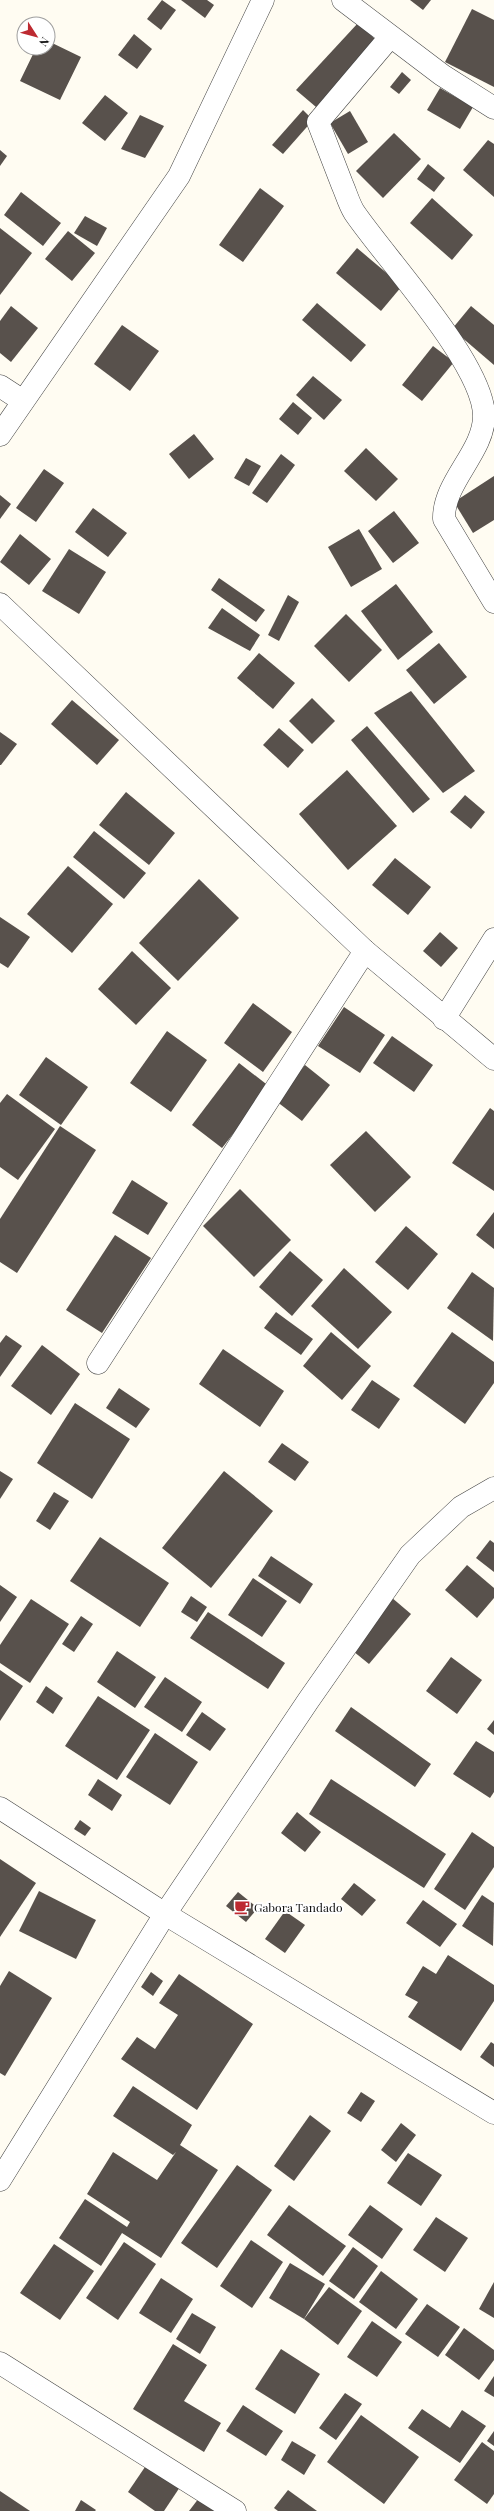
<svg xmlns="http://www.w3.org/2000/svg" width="494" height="2511" viewBox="0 0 494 2511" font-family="'Playfair Display',serif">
<rect width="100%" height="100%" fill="#fffcf2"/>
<g fill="#58514c">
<path d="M162,0L176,10L161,30L147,19Z"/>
<path d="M181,0H207L214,5L205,18Z"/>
<path d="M410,0H431L423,10Z"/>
<path d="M472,9L494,20V87L445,62Z"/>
<path d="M358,23L377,41L316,107L296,90Z"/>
<path d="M134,34L152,49L137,69L118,55Z"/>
<path d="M48,41L81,57L60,100L20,81L36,48H48Z"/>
<path d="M402,72L411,80L399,94L390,87Z"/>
<path d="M440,88L473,107L460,129L427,110Z"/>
<path d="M105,95L128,113L105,141L82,123Z"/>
<path d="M303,110L313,120L283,154L272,145Z"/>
<path d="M350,111L368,142L348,154L330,123Z"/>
<path d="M140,115L164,126L145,158L121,149Z"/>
<path d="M394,133L421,159L383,198L356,171Z"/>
<path d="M488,140L494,144V197L463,170Z"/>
<path d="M0,150L7,156L0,166Z"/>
<path d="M428,164L445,178L434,192L417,179Z"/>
<path d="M260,188L284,206L243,262L219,245Z"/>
<path d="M21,192L61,223L43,246L4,215Z"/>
<path d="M432,198L473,235L452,260L410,223Z"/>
<path d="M85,216L107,228L97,246L74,233Z"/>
<path d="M0,228L32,253L0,295Z"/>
<path d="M68,231L95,253L72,281L45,259Z"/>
<path d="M357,248L402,286L381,311L336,273Z"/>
<path d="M317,303L366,345L351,362L302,320Z"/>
<path d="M11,306L38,328L11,362L0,353V321Z"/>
<path d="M471,306L494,325V365L452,329Z"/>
<path d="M122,325L159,351L130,391L94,364Z"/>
<path d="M433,346L454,362L422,401L402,385Z"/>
<path d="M313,376L342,400L324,420L296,395Z"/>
<path d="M293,402L312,418L298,435L279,419Z"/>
<path d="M194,434L214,459L189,479L169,454Z"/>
<path d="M366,448L398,479L376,501L344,471Z"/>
<path d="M281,454L295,465L267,503L252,493Z"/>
<path d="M246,458L261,466L249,486L234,478Z"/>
<path d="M44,469L64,483L36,522L16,508Z"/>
<path d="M494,476V520L473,533L454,502Z"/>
<path d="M0,495L11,504L0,519Z"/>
<path d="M93,508L127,533L108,557L75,532Z"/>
<path d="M394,511L419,543L393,563L368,531Z"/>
<path d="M359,529L382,569L351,587L328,547Z"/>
<path d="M20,534L51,559L29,585L0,562Z"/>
<path d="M69,549L106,572L79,614L42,591Z"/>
<path d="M219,578L265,610L256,622L211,590Z"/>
<path d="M396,584L433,632L398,660L361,611Z"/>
<path d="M288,595L299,602L279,641L268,635Z"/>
<path d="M222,608L260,635L250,651L208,628Z"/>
<path d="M346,614L382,650L349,682L314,646Z"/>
<path d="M439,643L467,677L434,704L406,670Z"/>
<path d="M259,653L295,683L273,709L237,678Z"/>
<path d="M411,691L475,771L443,793L374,713Z"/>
<path d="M312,698L335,721L312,744L289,721Z"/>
<path d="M72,700L119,740L97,765L51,724Z"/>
<path d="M367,726L430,799L413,813L351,740Z"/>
<path d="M279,728L304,750L288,768L263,745Z"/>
<path d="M0,732L17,744L1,765H0Z"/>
<path d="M347,770L397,826L348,870L299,814Z"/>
<path d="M126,792L175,833L149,865L99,825Z"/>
<path d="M465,795L485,812L471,829L450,812Z"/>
<path d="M94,831L146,873L124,899L73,857Z"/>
<path d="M395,858L431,887L408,915L372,885Z"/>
<path d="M68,866L113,904L72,953L27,914Z"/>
<path d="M199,879L239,918L178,981L139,943Z"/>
<path d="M0,917L30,937L8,968L0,963Z"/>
<path d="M440,932L458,948L441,967L423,951Z"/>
<path d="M132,951L171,988L136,1025L98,989Z"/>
<path d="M253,1003L292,1032L263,1072L224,1043Z"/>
<path d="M344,1007L385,1035L360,1073L318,1046Z"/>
<path d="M167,1031L207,1060L171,1112L130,1083Z"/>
<path d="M392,1036L433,1065L414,1092L373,1063Z"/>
<path d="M46,1057L88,1087L61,1125L19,1095Z"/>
<path d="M239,1063L270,1087L222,1148L192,1125Z"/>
<path d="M305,1065L330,1085L302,1121L276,1101Z"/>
<path d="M7,1094L55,1129L18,1180L0,1167V1103Z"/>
<path d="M490,1108L494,1111V1191L452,1163Z"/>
<path d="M60,1126L96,1150L17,1273L0,1262V1219Z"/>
<path d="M366,1131L411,1177L375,1212L330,1165Z"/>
<path d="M132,1180L168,1203L148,1235L112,1213Z"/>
<path d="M240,1189L291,1240L254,1277L203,1226Z"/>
<path d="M494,1212V1249L476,1235Z"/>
<path d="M406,1226L438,1254L408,1290L375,1262Z"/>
<path d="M115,1235L151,1258L102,1333L66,1310Z"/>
<path d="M290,1251L323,1280L292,1316L259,1287Z"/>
<path d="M344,1268L392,1312L358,1349L311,1306Z"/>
<path d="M472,1272L494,1288L493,1341L447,1308Z"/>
<path d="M276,1312L313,1339L301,1355L264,1328Z"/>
<path d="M331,1332L371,1366L342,1400L303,1366Z"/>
<path d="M452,1332L494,1362V1383L465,1424L413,1386Z"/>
<path d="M6,1335L22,1346L0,1377V1343Z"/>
<path d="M42,1345L80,1374L51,1415L11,1386Z"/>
<path d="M223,1349L284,1391L260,1427L199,1384Z"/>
<path d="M372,1380L400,1399L379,1429L351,1410Z"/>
<path d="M119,1388L150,1409L136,1428L106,1408Z"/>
<path d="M75,1403L130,1439L92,1499L37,1463Z"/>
<path d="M282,1443L309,1462L295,1481L268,1462Z"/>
<path d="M0,1471L13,1479L0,1499Z"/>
<path d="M224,1471L273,1511L211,1588L162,1548Z"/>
<path d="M54,1492L69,1501L50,1530L36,1521Z"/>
<path d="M100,1537L169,1583L140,1627L70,1581Z"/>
<path d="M490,1540L494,1543V1572L476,1558Z"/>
<path d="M271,1556L313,1584L300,1604L258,1576Z"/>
<path d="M467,1565L494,1588V1598L477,1618L445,1590Z"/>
<path d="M253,1578L287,1601L262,1637L228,1615Z"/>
<path d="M0,1585L17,1597L0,1622Z"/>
<path d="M191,1596L207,1607L197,1622L181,1612Z"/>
<path d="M391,1597L411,1614L369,1664L348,1647Z"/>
<path d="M31,1599L69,1624L30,1683L0,1663V1645Z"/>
<path d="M208,1612L285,1663L268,1689L190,1638Z"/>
<path d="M81,1616L93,1624L74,1652L62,1644Z"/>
<path d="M117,1651L156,1677L135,1708L97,1682Z"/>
<path d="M451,1657L482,1680L457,1714L426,1691Z"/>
<path d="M0,1670L23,1686L0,1721Z"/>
<path d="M165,1677L202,1702L182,1732L144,1707Z"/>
<path d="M46,1686L63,1698L53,1714L36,1702Z"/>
<path d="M98,1696L150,1730L117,1780L65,1746Z"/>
<path d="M351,1707L431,1764L415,1787L335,1731Z"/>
<path d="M202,1712L226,1729L210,1751L186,1735Z"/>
<path d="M494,1720V1735L487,1729Z"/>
<path d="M155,1733L198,1762L170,1805L126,1777Z"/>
<path d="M476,1741L494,1752V1792L490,1798L453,1774Z"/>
<path d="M98,1779L122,1795L112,1811L88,1795Z"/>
<path d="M331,1779L446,1854L424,1888L309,1814Z"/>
<path d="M297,1812L321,1832L305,1852L281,1833Z"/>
<path d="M80,1820L91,1828L85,1836L74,1829Z"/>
<path d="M472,1832L494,1847V1867L465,1910L434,1889Z"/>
<path d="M0,1859L36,1883L0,1937Z"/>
<path d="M354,1883L376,1900L362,1916L341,1899Z"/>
<path d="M39,1891L96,1920L76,1959L19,1931Z"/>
<path d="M238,1892L258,1908L246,1922L226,1906Z"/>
<path d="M482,1895L494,1903L493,1946L462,1926Z"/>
<path d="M423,1900L457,1924L440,1947L406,1923Z"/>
<path d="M285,1911L305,1925L285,1953L265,1939Z"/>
<path d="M448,1955L494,1985V2001L461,2051L408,2017L418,2002L405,1995L423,1966L436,1974Z"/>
<path d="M9,1971L52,1998L5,2076L0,2073V1986Z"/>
<path d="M151,1972L163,1981L153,1996L141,1987Z"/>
<path d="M179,1974L253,2024L197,2110L121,2059L137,2037L155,2049L178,2015L159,2003Z"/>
<path d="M491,2042L494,2044V2067L480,2057Z"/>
<path d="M133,2086L192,2125L180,2145L218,2170L161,2258L122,2233L101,2266L59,2238L85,2199L127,2227L130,2222L87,2194L113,2152L157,2180L176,2152L173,2155L113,2116Z"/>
<path d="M361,2092L375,2101L361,2122L347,2113Z"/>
<path d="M310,2115L331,2131L294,2181L274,2166Z"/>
<path d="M401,2123L416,2135L396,2162L381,2150Z"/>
<path d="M408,2153L442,2175L421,2206L387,2183Z"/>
<path d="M237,2165L272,2190L217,2268L181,2243Z"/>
<path d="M289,2205L346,2246L323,2276L267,2235Z"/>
<path d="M370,2205L403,2229L382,2259L348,2235Z"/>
<path d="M436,2217L468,2238L445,2272L413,2250Z"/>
<path d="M251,2240L283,2262L252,2308L220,2286Z"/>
<path d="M124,2242L156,2264L118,2320L86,2298Z"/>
<path d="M54,2244L94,2271L60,2320L20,2293Z"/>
<path d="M353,2247L378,2266L354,2299L329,2281Z"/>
<path d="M290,2263L325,2284L304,2319L269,2298Z"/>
<path d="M381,2271L418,2299L396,2329L359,2302Z"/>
<path d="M161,2278L193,2299L171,2333L139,2313Z"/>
<path d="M494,2282V2318L479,2309Z"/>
<path d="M329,2287L362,2311L338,2345L304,2319Z"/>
<path d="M427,2304L460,2327L438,2357L405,2334Z"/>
<path d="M192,2313L216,2327L200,2354L176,2339Z"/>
<path d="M372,2321L402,2342L377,2377L347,2357Z"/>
<path d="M464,2328L494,2350V2360L479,2380L445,2355Z"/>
<path d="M173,2344L207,2365L184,2401L221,2423L204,2452L133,2409Z"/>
<path d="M281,2349L320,2374L295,2414L255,2389Z"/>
<path d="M494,2376V2397L484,2391Z"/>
<path d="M345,2393L362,2404L336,2440L319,2428Z"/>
<path d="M243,2405L283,2431L266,2456L226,2431Z"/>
<path d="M422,2409L450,2428L462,2410L486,2426L460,2463L408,2428Z"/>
<path d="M361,2415L419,2457L384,2504L327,2462Z"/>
<path d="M494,2431V2446L487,2441Z"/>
<path d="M292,2441L316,2455L304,2475L281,2460Z"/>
<path d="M482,2442L494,2451V2494L487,2504L454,2480Z"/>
<path d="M147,2464L180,2487L164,2511H155L128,2492Z"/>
<path d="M288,2490L317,2511H278L274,2508Z"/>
<path d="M0,2491L30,2511H0Z"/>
<path d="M199,2498L217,2511H189Z"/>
<path d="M81,2500L96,2510L95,2511H75Z"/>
</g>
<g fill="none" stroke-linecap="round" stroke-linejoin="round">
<defs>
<g id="street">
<path d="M343,0L442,75L494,108"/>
<path d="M390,37L318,122C326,143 334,163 342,184C346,193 349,204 354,212C385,258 484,364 484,416C484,452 443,482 444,519L494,602"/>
<path d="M0,386L23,401"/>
<path d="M0,435L179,176L263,0"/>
<path d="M0,604L365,951L494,1059"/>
<path d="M444,1019L494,939"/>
<path d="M98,1363L365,951"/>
<path d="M0,1808L165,1914L494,2113"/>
<path d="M0,2180L165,1914L308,1701L410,1555L461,1507L494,1488"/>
<path d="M0,2363L235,2511"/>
</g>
</defs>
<use href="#street" stroke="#434343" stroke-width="23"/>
<use href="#street" stroke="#fff" stroke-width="22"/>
</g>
<defs>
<symbol id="cafe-bare" viewBox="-9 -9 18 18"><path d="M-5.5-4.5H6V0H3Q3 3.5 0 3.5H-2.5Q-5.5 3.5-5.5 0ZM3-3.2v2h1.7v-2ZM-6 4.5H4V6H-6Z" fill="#bd2a31" stroke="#fff" stroke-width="2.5" paint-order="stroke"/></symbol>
</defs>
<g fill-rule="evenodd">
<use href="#cafe-bare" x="231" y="1896" width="22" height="22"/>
</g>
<g text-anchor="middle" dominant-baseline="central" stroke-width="4" stroke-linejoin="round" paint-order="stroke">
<g font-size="12" fill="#101010" stroke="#fff" text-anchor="start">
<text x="254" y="1907">Gabora Tandado</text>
</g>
</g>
<g transform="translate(36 36) rotate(126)"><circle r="19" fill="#ffffff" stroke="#9f9f9f"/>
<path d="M0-3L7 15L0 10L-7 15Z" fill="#bd2a31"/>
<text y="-6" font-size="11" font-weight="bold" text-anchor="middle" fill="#101010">N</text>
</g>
</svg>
